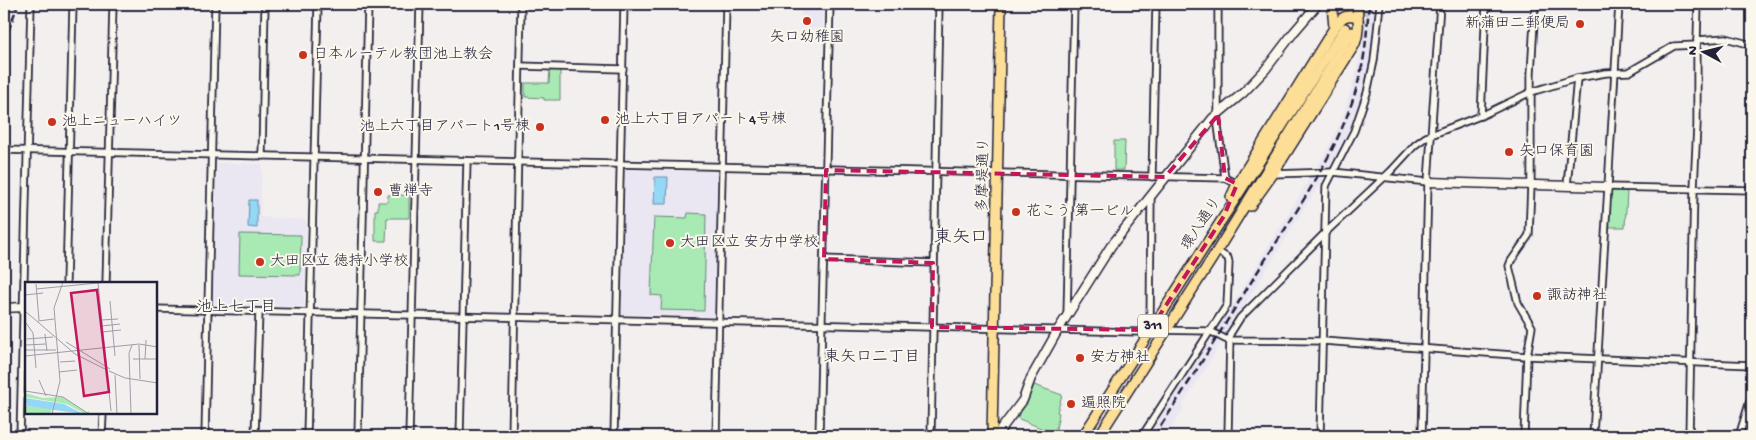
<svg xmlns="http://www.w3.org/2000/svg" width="1756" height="440" viewBox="0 0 1756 440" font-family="'Gochi Hand','Klee One',sans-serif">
<rect width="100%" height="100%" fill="#f3efef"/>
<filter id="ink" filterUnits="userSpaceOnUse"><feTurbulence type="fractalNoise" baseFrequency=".02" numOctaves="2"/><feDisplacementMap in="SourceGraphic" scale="10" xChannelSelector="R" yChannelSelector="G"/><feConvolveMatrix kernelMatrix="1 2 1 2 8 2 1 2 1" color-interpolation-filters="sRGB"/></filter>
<g filter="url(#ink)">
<g fill="#eae6f2">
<path d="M802,4H824L823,29L801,28Z"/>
<path d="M1366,4H1377L1369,67L1356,112L1338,154L1182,406L1184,407L1166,436H1148L1237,298L1327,150L1341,122L1356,73L1362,44Z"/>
<path d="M217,163L262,164L260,217L306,220L304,306L213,304Z"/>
<path d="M625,170L717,172L714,316L622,314Z"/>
</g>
<g fill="#a9eab4" stroke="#668678">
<path d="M550,69H560V100H544V98L525,97V83H549Z"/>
<path d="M1114,141H1125L1124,170H1114Z"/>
<path d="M1610,190L1627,191L1625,227H1609Z"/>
<path d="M388,195H409V218H387L386,241H375V210H378V202H388Z"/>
<path d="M688,213L706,214L704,311L661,310L662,296L651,295L654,217L687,218Z"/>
<path d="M240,234L301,235L300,275L239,274Z"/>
<path d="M1034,385L1062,395L1057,412L1059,413L1055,434L1017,418L1027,403Z"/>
</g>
<g fill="#94d8f6" stroke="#668fab">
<path d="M655,177H668L667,204H654Z"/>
<path d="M249,200H257V228L248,227Z"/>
</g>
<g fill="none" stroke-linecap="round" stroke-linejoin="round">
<path stroke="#c9c6cb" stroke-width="9" stroke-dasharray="9 4.5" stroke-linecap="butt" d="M1357,25L1370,4"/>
<defs>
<g id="minor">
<path d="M1218,4V126L1225,178L1237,184"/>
<path d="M1697,40L1726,38L1752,45"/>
<path d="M520,66L623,69"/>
<path d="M1481,116L1486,4"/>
<path d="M4,150L1225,178"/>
<path d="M262,156L265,4"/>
<path d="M1273,174L1333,172L1428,182"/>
<path d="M1152,177L1156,4"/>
<path d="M1567,186L1577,78"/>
<path d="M1607,187L1752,190"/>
<path d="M824,259L933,263"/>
<path d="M66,284L73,4"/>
<path d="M106,284L113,4"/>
<path d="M156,309L1138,332L1150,330L1210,331L1225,339L1230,340L1323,341L1527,356L1752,365"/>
<path d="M1067,316L1074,4"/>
<path d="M1150,330L1151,195"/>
<path d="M20,436L31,4"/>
<path d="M102,436L103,414"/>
<path d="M205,436L215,4"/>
<path d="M255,436L259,312"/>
<path d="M307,436L318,4"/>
<path d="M358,436L368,4"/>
<path d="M409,436L420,4"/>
<path d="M460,436L467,161"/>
<path d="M512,436L521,4"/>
<path d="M614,436L624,4"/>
<path d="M716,436L726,4"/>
<path d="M819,436L830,4"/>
<path d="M931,436L939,4"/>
<path d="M1142,436L1227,305L1229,263L1228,258L1217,251"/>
<path d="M1228,436L1230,334L1240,318L1325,233L1391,171L1415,145L1426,137L1485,114L1531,92L1577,78L1606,73L1629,72L1674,46L1697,45"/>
<path d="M1320,436L1326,186L1354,131L1367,93L1374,61L1380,4"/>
<path d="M1422,436L1428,182L1440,4"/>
<path d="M1524,436L1527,356L1532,327L1518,303L1509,266L1511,261L1529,235L1531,185V74L1535,4"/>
<path d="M1593,436L1619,4"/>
<path d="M1689,436L1694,188L1697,125V40L1698,4"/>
<path d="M1739,436L1752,394"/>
</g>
<g id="tertiary">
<path d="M1682,4L1752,5"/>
<path d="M1428,182L1607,187"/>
<path d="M4,308L24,307"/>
<path d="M996,436L1023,400L1031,378L1058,330L1111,246L1213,118L1243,93L1265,70L1294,32L1318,4"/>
</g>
<g id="primary">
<path d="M1332,4L1334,28"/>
<path d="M1231,197L1237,184L1334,28C1341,18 1345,13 1358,17"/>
<path d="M1250,206L1273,174L1355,44C1360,30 1358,18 1357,4"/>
<path d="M992,436L1001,4"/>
<path d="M1083,436L1345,28"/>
<path d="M1099,436L1217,251L1352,32"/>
</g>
</defs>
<use href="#minor" stroke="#22223b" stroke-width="9"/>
<use href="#tertiary" stroke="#22223b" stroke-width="11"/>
<use href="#primary" stroke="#22223b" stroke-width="12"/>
<use href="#minor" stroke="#fbf7ec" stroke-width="5.5"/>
<use href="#tertiary" stroke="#fbf7ec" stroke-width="8"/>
<use href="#primary" stroke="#fcde96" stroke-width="9"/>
<g stroke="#22223b" stroke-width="2.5" stroke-dasharray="8 4" stroke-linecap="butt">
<path d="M4,43L18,4"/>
<path d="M1154,436C1188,385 1220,332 1253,279C1293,215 1342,150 1360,75C1366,52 1367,28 1369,4"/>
</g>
</g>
</g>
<path fill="none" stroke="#c2185b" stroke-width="4" stroke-dasharray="10 6" stroke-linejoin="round" d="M1218,115L1225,178L1237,184L1224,216L1150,330L932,327L933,263L824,259L826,170L1165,177Z"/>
<g fill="#c8321e" stroke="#fbf7ec" stroke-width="2">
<circle cx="807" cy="21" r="5"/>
<circle cx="1580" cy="24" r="5"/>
<circle cx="303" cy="55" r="5"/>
<circle cx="605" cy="120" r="5"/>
<circle cx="52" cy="122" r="5"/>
<circle cx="540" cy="127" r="5"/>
<circle cx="1509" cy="152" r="5"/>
<circle cx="378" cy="192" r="5"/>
<circle cx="1016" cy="212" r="5"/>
<circle cx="670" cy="243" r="5"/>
<circle cx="260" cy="262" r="5"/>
<circle cx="1537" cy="296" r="5"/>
<circle cx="1080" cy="358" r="5"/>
<circle cx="1071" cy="404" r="5"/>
</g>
<g text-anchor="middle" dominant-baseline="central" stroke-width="4" stroke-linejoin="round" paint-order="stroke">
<rect fill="#fbf7ec" stroke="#636270" stroke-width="1" x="1138" y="314.5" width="30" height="23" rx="4"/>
<g font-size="14" font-weight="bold" fill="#22223b">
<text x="1153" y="326">311</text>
</g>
<g font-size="15" fill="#22223b" stroke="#fbf7ec" text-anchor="start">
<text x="1570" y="24" text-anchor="end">新蒲田二郵便局</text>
<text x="807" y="38" text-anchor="middle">矢口幼稚園</text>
<text x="313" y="55">日本ルーテル教団池上教会</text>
<text x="615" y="120">池上六丁目アパート4号棟</text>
<text x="62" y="122">池上ニューハイツ</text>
<text x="530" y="127" text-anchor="end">池上六丁目アパート1号棟</text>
<text x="1519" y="152">矢口保育園</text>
<text x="388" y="192">曹禅寺</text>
<text x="1026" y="212">花こう 第一ビル</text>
<text x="680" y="243">大田区立 安方中学校</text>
<text x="270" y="262">大田区立 徳持小学校</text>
<text x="1547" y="296">諏訪神社</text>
<text x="1090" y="358">安方神社</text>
<text x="1081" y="404">遍照院</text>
</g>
<g font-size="15" fill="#22223b" stroke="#fbf7ec">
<text transform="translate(984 175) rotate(-89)">多摩堤通り</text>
<text transform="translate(1202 224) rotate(-57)">環八通り</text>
</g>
<g font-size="16" fill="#22223b" stroke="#fbf7ec">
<text x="236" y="308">池上七丁目</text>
<text x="872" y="358">東矢口二丁目</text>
</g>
<g font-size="18" fill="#22223b" stroke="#fbf7ec">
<text x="961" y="238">東矢口</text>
</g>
</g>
<g transform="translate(25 282)">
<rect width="132" height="132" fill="#f3efef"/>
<path d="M0,111L18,116L38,115L62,131L64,128V131L60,132L42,122L0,115ZM0,124L19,126L27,127L25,132H0Z" fill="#a9eab4"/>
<path d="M0,116L39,122L58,132L2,124Z" fill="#94d8f6"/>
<path fill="none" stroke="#9f9da7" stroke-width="1" d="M73,1L86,129M11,2L14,38M11,7L83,0M0,13L18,11M85,19L90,74M0,29L50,72L80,87M76,38L93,37M13,39L29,37M1,41L8,51L11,86M77,44L95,42M77,50L96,48M20,52L22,69M2,57L28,55M41,60L85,87M1,63L21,62M114,63L115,97M0,68H31M0,74L114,62L133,65M108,77H133M120,77L121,58M35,80L50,79M84,89L100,96L133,101M34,90L52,88M90,93L92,132M14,98L21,114M0,109L38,115L64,132M27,132L35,99L29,26L38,0M106,132L104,71L107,63"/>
<path fill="#c2185b" fill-opacity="0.15" stroke="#c2185b" stroke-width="2.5" d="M72,8L84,110L59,114L46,11Z"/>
<rect width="132" height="132" fill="none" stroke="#22223b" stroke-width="2.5"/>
</g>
<rect width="1756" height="440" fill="none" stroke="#fbf7ec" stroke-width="20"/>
<rect x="10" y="10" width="1736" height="420" fill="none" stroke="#22223b" stroke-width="2" filter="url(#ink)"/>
<g transform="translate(1704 52) rotate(277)" stroke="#fbf7ec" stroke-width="4" paint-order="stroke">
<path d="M0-4L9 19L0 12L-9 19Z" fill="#22223b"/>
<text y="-8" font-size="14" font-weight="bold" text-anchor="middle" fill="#22223b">N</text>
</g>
</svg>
